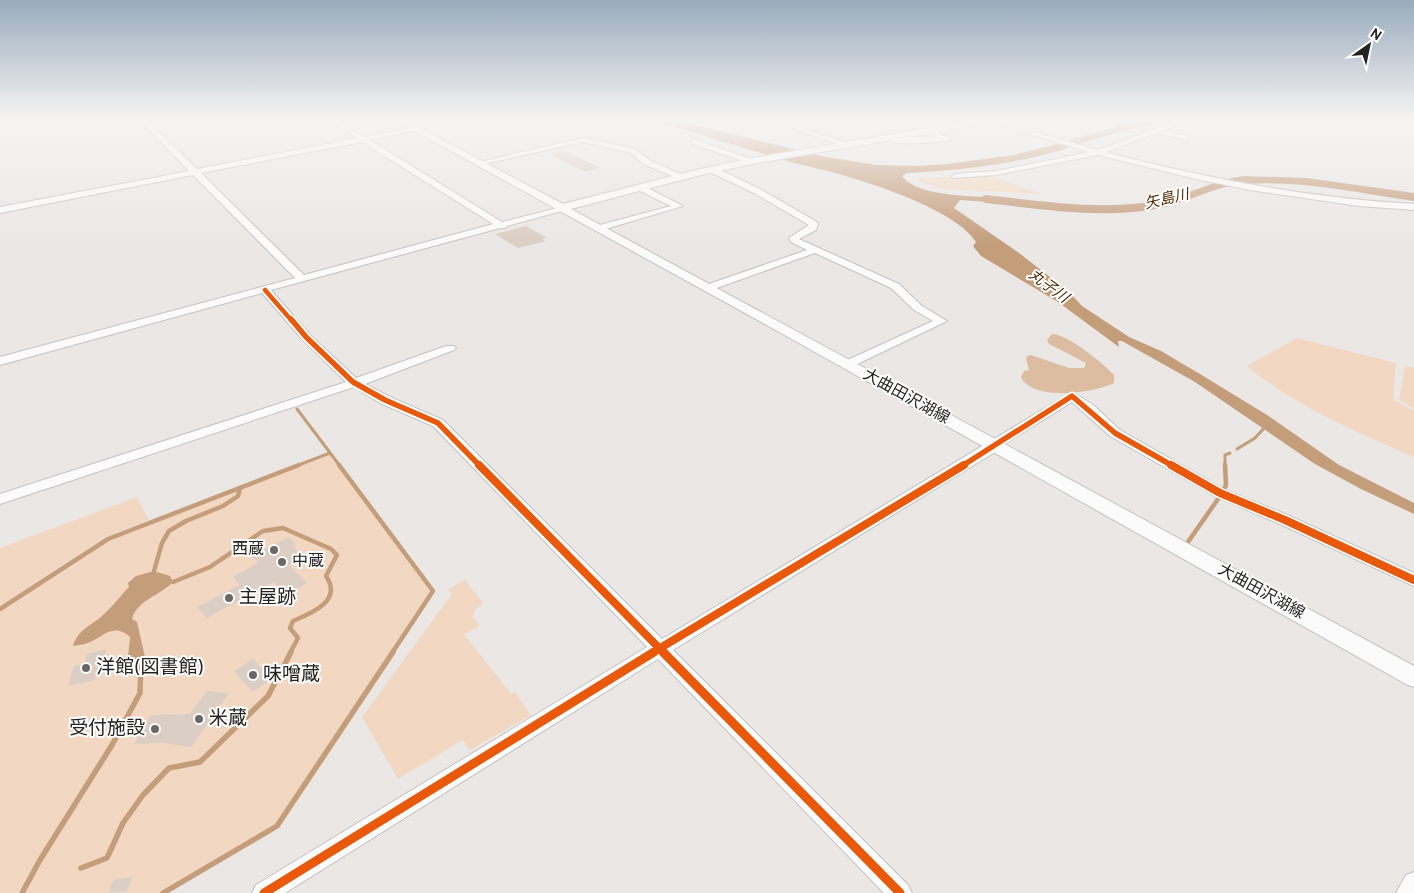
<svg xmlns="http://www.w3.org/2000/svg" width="1414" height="893" viewBox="0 0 1414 893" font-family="Overpass,'Noto Sans JP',sans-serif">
<rect width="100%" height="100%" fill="#eae7e5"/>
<g fill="#f2d8c2">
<path d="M776,119H868C839,135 805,128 776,119Z"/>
<path d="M989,176L1042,194L943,189L916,180L918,178Z"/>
<path d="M1297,338L1396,363L1393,399L1414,411V457C1356,432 1296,407 1247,366Z"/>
<path d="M1405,366L1414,368V408L1399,400Z"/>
<path d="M330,453L433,591L277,826L163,893H0V609L108,539Z"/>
<path d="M137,497L149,520L104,538L0,606V548Z"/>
<path d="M465,580L483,603L475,610L473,618L480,626L464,634L511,694L515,692L531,715L470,750L463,740L398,779L362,717L452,594L448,589Z"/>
</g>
<path fill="#ddbda2" d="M1052,334C1067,334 1103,363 1114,375V383C1094,393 1033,402 1021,377L1024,371L1029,370L1026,359L1027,356L1031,355L1069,368H1084L1086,363L1049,344L1047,340Z"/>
<g fill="#c49d7b">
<path d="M649,119H672L821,156L876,165L919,166L947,164L1014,155L1061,143L1074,146C1019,164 964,170 907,173L902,176C919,199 985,196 1012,198L1016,204L960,200L954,208L1019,253L1068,291L1082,306L1129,337L1161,351L1200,374L1267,415L1339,465L1414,503V514L1361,489L1315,464L1195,382L1122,341H1118L1119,347L1058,302L981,256L973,246L976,242C953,205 840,172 797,164Z"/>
<path d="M154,571L170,576L173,582C161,595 137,600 132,619L137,622L145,657L141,663L136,659L128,657L130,637C112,621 102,639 85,644C82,645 77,645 73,646C78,628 94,625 105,613C114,605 121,595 129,587L128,583L136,576Z"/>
</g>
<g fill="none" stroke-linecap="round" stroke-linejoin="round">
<g stroke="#c49d7b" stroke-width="3">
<path d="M297,409L340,466"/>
<path d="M1237,449L1255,438L1266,426"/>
<path d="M296,466L330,453"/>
<path d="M1225,466V455L1230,453"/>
</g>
<g stroke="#c49d7b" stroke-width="4.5">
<path d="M339,465L433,591L392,653"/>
<path d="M1224,489L1226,485L1225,465"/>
<path d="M1188,542L1218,499"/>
<path d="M154,571L162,543L169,531L186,521L223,506L238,496L240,488"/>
<path d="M173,582L210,567L263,531L283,528L331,549L337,555L326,576C343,601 312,613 293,621L290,628L298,638L290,653"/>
<path d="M0,609L108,539L299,465"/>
</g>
<g stroke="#c49d7b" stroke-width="5.5">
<path d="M81,868L107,858L123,823L143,795L169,768L200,762L268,696L291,652"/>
<path d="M22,893L40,860L112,745L140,693L141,663"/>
<path d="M163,893L277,826L393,652"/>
</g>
<g fill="#c49d7b" fill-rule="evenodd">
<path d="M1152,119H1168L1167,121L1131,129L1047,153L1041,150L1043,148L1126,124Z"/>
<path d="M1244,176L1307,178L1414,193V201C1358,193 1300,180 1244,184C1213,186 1186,204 1156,209C1100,219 1041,209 985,203L979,199L985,195C1041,201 1100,211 1156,201C1186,196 1213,180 1244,176Z"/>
</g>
</g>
<g fill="#dbcec4">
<path d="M564,151L567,152L600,168L585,172L550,154Z"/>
<path d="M526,226L547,238L542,239L545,241L518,248L495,234Z"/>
<path d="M289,537L296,545L293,546L304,557L289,565L307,583L287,595L274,582L207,618L197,607L240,585L233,577L258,563L251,556Z"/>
<path d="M106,649L102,667L98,668L95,680L68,686L74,666L84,664L87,654Z"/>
<path d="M253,659L272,679L252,692L234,671Z"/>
<path d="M207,691L229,693L191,747L163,743L134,744L151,715L190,714Z"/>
<path d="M132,877L127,891L109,893L113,880Z"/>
</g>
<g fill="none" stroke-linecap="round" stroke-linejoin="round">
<defs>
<g id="minor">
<path d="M139,119H146L197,169L357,138L328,119H335L365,137L416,127L419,129L418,130L370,140L502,222L565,206V210L507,226L506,228H500L271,290L310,335L356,378L446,346H454L456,348L454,350L365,384L390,397L443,420L662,639L1072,392L1092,404L1120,430L1225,490L1290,516L1414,573V586L1280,524L1215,496L1110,436L1072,402L1004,444L1000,449L673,650L908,885L912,893H884L658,659L285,893H252L256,885L647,647L433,426L380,403L354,387L0,504V494L346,382L302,339L262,293L0,365V357L295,278L193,175L0,213V207L189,171ZM362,142L493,224L304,275L201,173Z"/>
<path d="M766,119H775L853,145L846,147Z"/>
<path d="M980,119H989L1098,150L1181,119H1190L1163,131L1188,136V140L1156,133L1106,152C1208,179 1309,198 1414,204V210L1359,206L1250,190L1196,179L1098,155L996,175L953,178L952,176L956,174L996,171L1089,152Z"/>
<path d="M930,129L951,139L947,141C931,142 898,147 884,139C889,136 929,138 938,137L928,132L927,131Z"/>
<path d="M583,138L636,149L649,160L687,177L680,179L643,164L631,153L583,142L479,165L475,163Z"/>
<path d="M692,140H698L756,161L749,163L692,144Z"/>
<path d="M710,168H716L760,189L817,222L818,224L816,230L799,239L899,284L922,306L947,321L847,369L843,368L841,365L843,362L933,321L914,310L891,288L815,253L711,290H703L702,288L703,286L807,250L791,242L789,238L809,225L754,193L710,172Z"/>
<path d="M638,186H644L683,206L602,230H596V226L671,206L638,190Z"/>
<path d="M1414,872V893H1396L1406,875Z"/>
</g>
<path id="major" d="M393,119H403L563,204L696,170L752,158L984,119H1002L998,122L752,164L697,176L571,209L1414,666V687L1406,684L781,333Z"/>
</defs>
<use href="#minor" stroke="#c4c1c0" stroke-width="2"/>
<use href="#major" stroke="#c4c1c0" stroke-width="2"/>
<use href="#minor" fill="#fcfbfb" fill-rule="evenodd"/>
<use href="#major" fill="#fcfbfb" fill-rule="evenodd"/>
<defs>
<path id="cycleway-far3" d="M265,290L292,321"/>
<g id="cycleway-far2">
<path d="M291,319L306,337L353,382L385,400L438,423L480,466"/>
<path d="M962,466L1072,396L1115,433L1173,466"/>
</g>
<g id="cycleway-far1">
<path d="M479,465L664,653"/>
<path d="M1171,465L1220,493L1285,520L1414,580"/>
<path d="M652,653L964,465"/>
</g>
<g id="cycleway">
<path d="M663,652L900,893"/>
<path d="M264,893L654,652"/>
</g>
</defs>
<use href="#cycleway-far3" stroke="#fff" stroke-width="7"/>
<use href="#cycleway-far2" stroke="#fff" stroke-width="9"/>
<use href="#cycleway-far1" stroke="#fff" stroke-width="11"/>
<use href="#cycleway" stroke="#fff" stroke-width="12"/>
<use href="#cycleway-far3" stroke="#e8590c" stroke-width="4.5"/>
<use href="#cycleway-far2" stroke="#e8590c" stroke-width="5.5"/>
<use href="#cycleway-far1" stroke="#e8590c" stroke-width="8"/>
<use href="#cycleway" stroke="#e8590c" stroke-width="9"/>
</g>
<linearGradient id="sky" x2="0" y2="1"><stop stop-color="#99abbc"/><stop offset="0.49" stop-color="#f6f4f3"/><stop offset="1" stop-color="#f6f4f3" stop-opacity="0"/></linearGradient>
<rect width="1414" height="244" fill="url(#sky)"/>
<g fill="#696866" stroke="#fff" stroke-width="2">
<circle cx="274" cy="550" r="5"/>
<circle cx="282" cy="562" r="5"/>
<circle cx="229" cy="598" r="5"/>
<circle cx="86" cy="668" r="5"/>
<circle cx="253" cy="675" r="5"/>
<circle cx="199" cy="719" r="5"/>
<circle cx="155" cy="729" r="5"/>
</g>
<g text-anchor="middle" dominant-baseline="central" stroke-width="4" stroke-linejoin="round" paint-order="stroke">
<g font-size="15" font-style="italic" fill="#4e2902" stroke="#fff">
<text transform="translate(1167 200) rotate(-13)">矢島川</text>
<text transform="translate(1048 287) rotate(36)">丸子川</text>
</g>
<g font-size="16" fill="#242322" stroke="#fff">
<text transform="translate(906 397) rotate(29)">大曲田沢湖線</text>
<text transform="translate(1261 592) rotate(29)">大曲田沢湖線</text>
</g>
<g font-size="16" fill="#242322" stroke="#fff" text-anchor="end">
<text x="264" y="550">西蔵</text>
<text x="292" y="562" text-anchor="start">中蔵</text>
</g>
<g font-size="19" fill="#242322" stroke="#fff" text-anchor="start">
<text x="239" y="598">主屋跡</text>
<text x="96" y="668">洋館(図書館)</text>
<text x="263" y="675">味噌蔵</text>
<text x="209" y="719">米蔵</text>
<text x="145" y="729" text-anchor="end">受付施設</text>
</g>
</g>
<g transform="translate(1369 45) rotate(33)" stroke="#ffffff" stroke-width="4" paint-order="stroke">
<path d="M0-4L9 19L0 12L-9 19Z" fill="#242322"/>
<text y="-8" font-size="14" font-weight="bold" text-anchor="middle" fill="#242322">N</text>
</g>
</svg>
